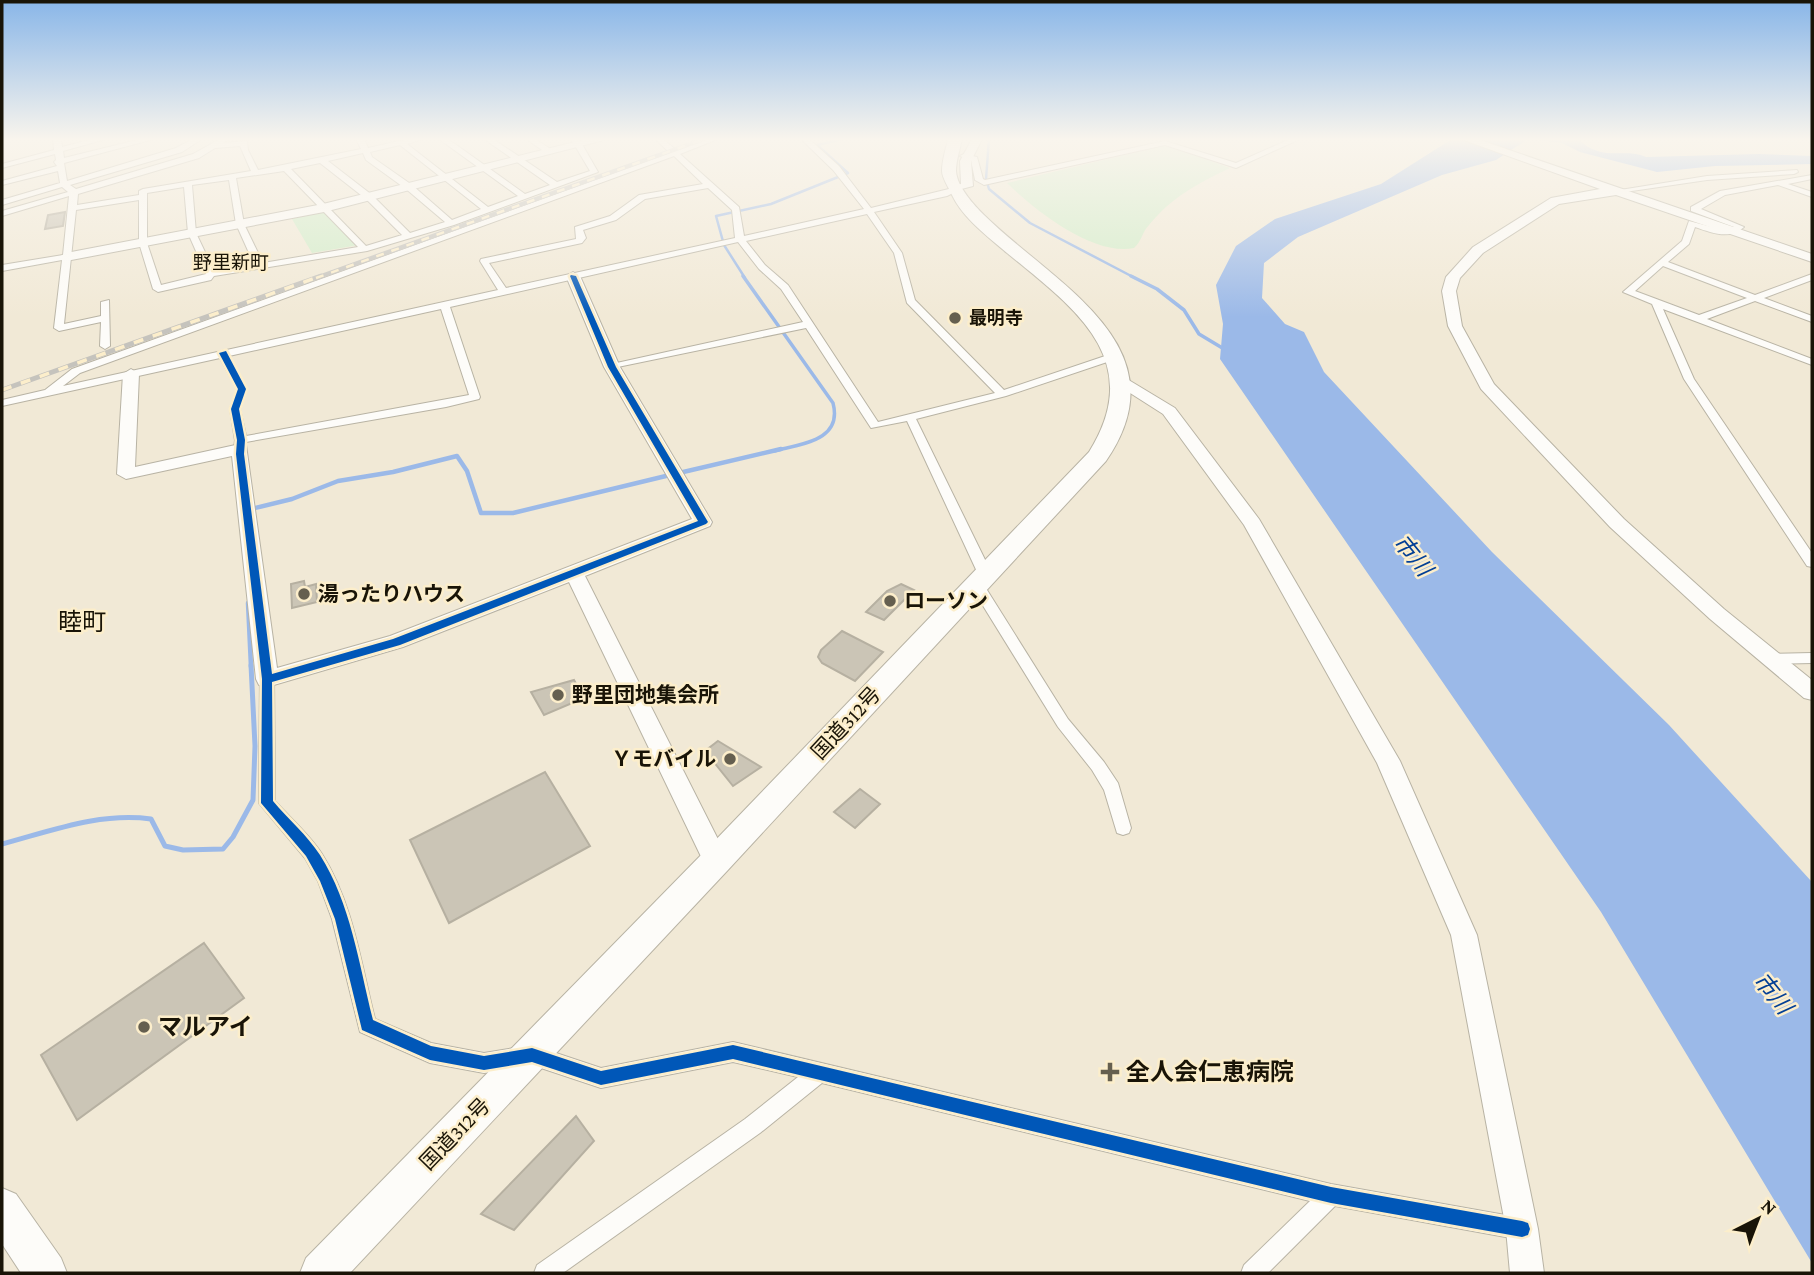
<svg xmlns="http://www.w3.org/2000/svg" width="1814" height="1275" font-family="'Crimson Pro','Noto Sans JP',serif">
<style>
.green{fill:#d2ecc9}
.water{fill:#9bb9e8}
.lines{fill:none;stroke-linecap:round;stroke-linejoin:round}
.stream-far3{stroke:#9bb9e8;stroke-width:2.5}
.stream-far2{stroke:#9bb9e8;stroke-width:3.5}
.stream-far1{stroke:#9bb9e8;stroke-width:4.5}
.stream{stroke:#9bb9e8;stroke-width:5}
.building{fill:#cbc5b6;stroke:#b6b0a1;stroke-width:2}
.street-casing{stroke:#b8b3a4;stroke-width:2}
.secondary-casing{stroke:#b8b3a4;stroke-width:2}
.highway-casing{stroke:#b8b3a4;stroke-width:2}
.street{fill:#fdfcf9;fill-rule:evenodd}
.secondary{fill:#fdfcf9;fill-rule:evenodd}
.highway{fill:#fdfcf9;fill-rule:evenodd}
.rail-far1-casing{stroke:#c5c3bd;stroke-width:4.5}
.rail-casing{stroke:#c5c3bd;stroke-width:5}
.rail-far1{stroke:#fceecb;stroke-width:2.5;stroke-dasharray:8;stroke-linecap:butt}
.rail{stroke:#fceecb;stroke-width:3.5;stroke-dasharray:10;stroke-linecap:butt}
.cycleway-casing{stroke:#fceecb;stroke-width:5}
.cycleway{fill:#0057b8;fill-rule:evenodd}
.poi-dot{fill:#655f4f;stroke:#fceecb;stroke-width:2.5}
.labels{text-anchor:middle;stroke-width:5;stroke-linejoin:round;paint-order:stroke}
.far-poi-label{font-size:18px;font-weight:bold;fill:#191407;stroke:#fceecb;text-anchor:start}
.far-neighbourhood-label{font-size:19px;fill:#191407;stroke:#fceecb}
.poi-label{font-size:21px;font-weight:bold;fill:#191407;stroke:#fceecb;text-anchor:start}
.street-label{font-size:21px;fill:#191407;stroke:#fceecb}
.water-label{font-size:23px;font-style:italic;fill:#033f95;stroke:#fceecb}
.quarter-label{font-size:24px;fill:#191407;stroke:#fceecb}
.near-poi-label{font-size:24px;font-weight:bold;fill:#191407;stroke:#fceecb;text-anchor:start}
</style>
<rect width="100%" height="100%" fill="#f1e9d6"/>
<path class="green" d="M1167,145L1230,168C1197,184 1173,196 1149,225C1142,232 1142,241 1134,248C1093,256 1036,211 1007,183Z
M320,212L325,213L359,245L312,253L292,219Z"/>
<path class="water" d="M1452,139H1578C1602,163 1625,147 1646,157L1759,154L1812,156V164L1715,166L1657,172L1580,152L1562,143L1528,139L1496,160L1442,175L1298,237L1264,263L1262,298L1285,324L1304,332L1324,372L1492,552L1669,725L1812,882V1263L1601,912L1220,359L1223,324L1216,285L1236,246L1275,219L1381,184Z"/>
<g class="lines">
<path class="stream-far3" d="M989,139L986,179L989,189L1030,223L1135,278
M745,278L724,245L716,216L771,204L848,173L817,145L843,139"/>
<path class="stream-far2" d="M743,276L833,403C843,441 801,444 774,451
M1131,276L1157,289L1184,310L1199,334L1224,349"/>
<path class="stream-far1" d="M679,473L781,449
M251,509L292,499L338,481L393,472L457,456L467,471L481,513H513L670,475
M248,603L251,667"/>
<path class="stream" d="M2,844C51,831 100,812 151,819L165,846L183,850L223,849L233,837L253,800L255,746L251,665"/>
</g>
<path class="building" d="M65,212L63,226L45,229L48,215Z
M304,581L305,587L316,584L317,602L292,608L291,584Z
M901,584L914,590L884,620L866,612L887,591Z
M842,631L883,652L855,681L822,663L818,657L821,650Z
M574,680L584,698L544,715L531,692Z
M718,741L761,767L733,786L705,751Z
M545,772L590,846L449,923L410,840Z
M860,789L880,804L855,828L834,812Z
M204,943L244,998L77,1120L41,1055Z
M576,1116L594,1141L514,1230L481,1214Z"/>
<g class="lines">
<defs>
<path id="street" d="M53,139H61L62,147L93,139H106L63,151L64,158L141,139H154L64,163L67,181L176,148L193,139H202L182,152L70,185L76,189L193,154L220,139H229L223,143L247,141L248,150L258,170L361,149L356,139H364L368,148L408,139H422L407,144L488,207L518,196L439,139H448L525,194L550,185L484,139H493L557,182L590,171L571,139H579L598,172L454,225L367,251L214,276L211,280L158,292L153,289L139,243V200L76,210L64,324L101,316V302L109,300L110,346L105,349L100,346L101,322L59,331L54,328L62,260L2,271V265L63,255L69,196L2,216V211L68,192L62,187L2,205V200L60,183L58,171L2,185V181L57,166L54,162L56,160L55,154L2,168V164L54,150ZM400,145L481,209L452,220L412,185L372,157L370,152ZM240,146L251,171L143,189L139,191V195L77,205L78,194L199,158L215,148ZM363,153L366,160L406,189L445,222L410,233L372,195L328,161ZM320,163L366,199L402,235L366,246L291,169ZM284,171L358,247L263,263L244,224L236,178ZM229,180L236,224L254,264L214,271L196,233L192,185ZM184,187L188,233L206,274L161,285L147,243V193Z
M526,139H535L552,150L545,152Z
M655,139H663L676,150L707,139H718L680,154L739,207L744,236L864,209L833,170L801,139H809L839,166L871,208L957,187V191L947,196L874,212L902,253L915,300L1004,390L1111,354H1119V358L1006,396L916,419L993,576L991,579L986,580L979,576L907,421L871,428L806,328L608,369L607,367L612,364L803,322L781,289L759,269L738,242L450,307L480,397L479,399L446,407L246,442V449L240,452L234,449L235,440L230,409L237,389L220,358L2,406V400L45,390L72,369L670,153ZM674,156L703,184L639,195L610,216L575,227L576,239L481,259L480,261L498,290L63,386L80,373ZM708,188L732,210L735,238L506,288L489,263L582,243L586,238L583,230L616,220L645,199ZM867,214L894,253L907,303L995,393L878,422L788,285L765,265L746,241ZM441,309L469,395L246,436L240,409L247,389L229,356Z
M1290,139H1300L1236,168L1165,145L984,185L975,180L971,160L960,156L964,154L977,157L983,179L985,180L1165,141L1236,163Z
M1797,170L1798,172L1794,174L1707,180L1618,193L1614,191L1707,176Z
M1812,175V179L1788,184L1812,192V197L1778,185L1725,195L1701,209L1744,227C1730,240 1712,233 1695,227L1689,244L1668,262L1755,295L1812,274V280L1764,298L1812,316V322L1755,301L1707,319L1812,359V365L1663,309L1694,379L1812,553V567L1807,566L1684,379L1652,304L1623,292L1682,241L1689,221L1723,230L1734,227L1691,211V207L1720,191ZM1663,266L1747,298L1699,315L1635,291Z
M977,580L982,582L1068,719L1104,762L1118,783L1131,828L1129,833L1123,835L1117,833L1104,790L1092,770L1058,727L972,588L970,585L972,582Z
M1812,653V663L1771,664L1766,663L1764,659L1766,655L1771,654Z
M267,674L272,675L274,679L275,801C290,818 309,834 322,854C353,903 361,964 375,1019L431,1043L484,1053L532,1045L601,1068L733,1042L1331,1184L1522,1218L1530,1221L1533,1229L1530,1237L1522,1240L1335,1206L1268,1273H1241L1244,1265L1310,1201L822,1083L760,1133L563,1273H534L537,1265L745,1119L798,1077L733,1062L601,1088L532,1065L484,1073L430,1063L360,1032L332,919L318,881L305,858L259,803L260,679L262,675Z"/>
<path id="secondary" d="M587,139H608L324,212L66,261L59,257L66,253L323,204Z
M972,139H982L971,161L973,186L950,192V186L961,184L960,161Z
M1461,139H1477L1812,254V262L1616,195L1559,204L1483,253L1460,278L1456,291L1462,326L1494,384L1624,519L1724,609L1812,680V700L1804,698L1710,619L1610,527L1481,389L1448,326L1442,291L1446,277L1473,247L1551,198L1600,189Z
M573,272L580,276L620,367L712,522L710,526L585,576L729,861L725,869L716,872L707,869L569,582L403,647L267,687L259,685L256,679L232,456L126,479L117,474L123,374L131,369L139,374L135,467L240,444L246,445L277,668L390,636L692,519L604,367L566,276Z
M1122,376L1175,408L1259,519L1400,761L1477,935L1538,1229L1544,1273H1510L1506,1229L1451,935L1377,763L1244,525L1163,414L1116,384L1114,381L1116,378Z"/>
<path id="highway" d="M948,139H962C960,149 956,161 956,171C957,187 974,205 984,215C1054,284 1185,346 1106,461L727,871L350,1273H300L306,1258L705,851L1089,452C1147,359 1074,308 1007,253C987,236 963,218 952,195C949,188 942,178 942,171C942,160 946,149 948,139Z
M2,1188L16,1194L61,1258L67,1273H21L2,1244Z"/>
</defs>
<use href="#street" class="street-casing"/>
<use href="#secondary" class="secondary-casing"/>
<use href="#highway" class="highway-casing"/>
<use href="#street" class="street"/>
<use href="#secondary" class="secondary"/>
<use href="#highway" class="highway"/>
<defs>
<path id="rail-far1" d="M316,278L704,139"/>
<path id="rail" d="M2,390L321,276"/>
</defs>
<use href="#rail-far1" class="rail-far1-casing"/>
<use href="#rail" class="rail-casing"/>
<use href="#rail-far1" class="rail-far1"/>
<use href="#rail" class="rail"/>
<defs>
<path id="cycleway" d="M571,275L576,276L616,367L708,522L706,524L400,645L272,682L273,801C288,819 307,835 320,855C351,904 359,965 373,1020L431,1046L484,1056L532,1048L601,1071L733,1045L1331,1187L1522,1221L1528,1223L1530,1229L1528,1235L1522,1237L1331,1203L733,1059L601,1085L532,1062L484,1070L430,1060L362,1030L335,919L320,881L306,856L261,803L262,679L236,454L237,440L231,409L238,389L219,353L226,351L246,389L239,409L245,440L244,454L272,674L393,639L698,521L608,367L570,276Z"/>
</defs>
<use href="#cycleway" class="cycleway-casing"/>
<use href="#cycleway" class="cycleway"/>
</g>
<linearGradient id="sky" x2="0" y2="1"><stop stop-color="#89b6e8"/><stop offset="0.44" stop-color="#f9f5ed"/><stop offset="1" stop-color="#f9f5ed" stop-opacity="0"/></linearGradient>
<rect width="1814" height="317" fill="url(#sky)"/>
<g class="poi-dot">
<circle cx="955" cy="318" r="7"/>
<circle cx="304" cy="594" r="7"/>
<circle cx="890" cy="601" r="7"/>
<circle cx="558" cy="695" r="7"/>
<circle cx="730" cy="759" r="7"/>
<circle cx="144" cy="1027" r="7"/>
<path d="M1106.5 1061.5h7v7h7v7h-7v7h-7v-7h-7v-7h7z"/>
</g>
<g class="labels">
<g class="far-poi-label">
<text x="969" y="324">最明寺</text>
</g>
<g class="far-neighbourhood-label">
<text x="231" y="269">野里新町</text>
</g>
<g class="poi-label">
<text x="318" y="601">湯ったりハウス</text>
<text x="904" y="608">ローソン</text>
<text x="572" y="702">野里団地集会所</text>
<text x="716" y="766" text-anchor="end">Ｙモバイル</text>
</g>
<g class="street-label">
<text transform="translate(846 723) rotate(-47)" y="7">国道312号</text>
<text transform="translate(455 1134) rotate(-46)" y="7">国道312号</text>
</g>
<g class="water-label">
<text transform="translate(1413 555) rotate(51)" y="8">市川</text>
<text transform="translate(1773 993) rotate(51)" y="8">市川</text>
</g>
<g class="quarter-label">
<text x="82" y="630">睦町</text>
</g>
<g class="near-poi-label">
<text x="158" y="1035">マルアイ</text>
<text x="1126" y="1080">全人会仁恵病院</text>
</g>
</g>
<rect width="1814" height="1275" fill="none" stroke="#191407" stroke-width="7"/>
<g transform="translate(1758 1219) rotate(42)" stroke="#fceecb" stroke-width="5" paint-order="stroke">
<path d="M0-5L12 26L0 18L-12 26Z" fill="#191407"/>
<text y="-10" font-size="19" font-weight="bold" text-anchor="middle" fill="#191407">N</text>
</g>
</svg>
